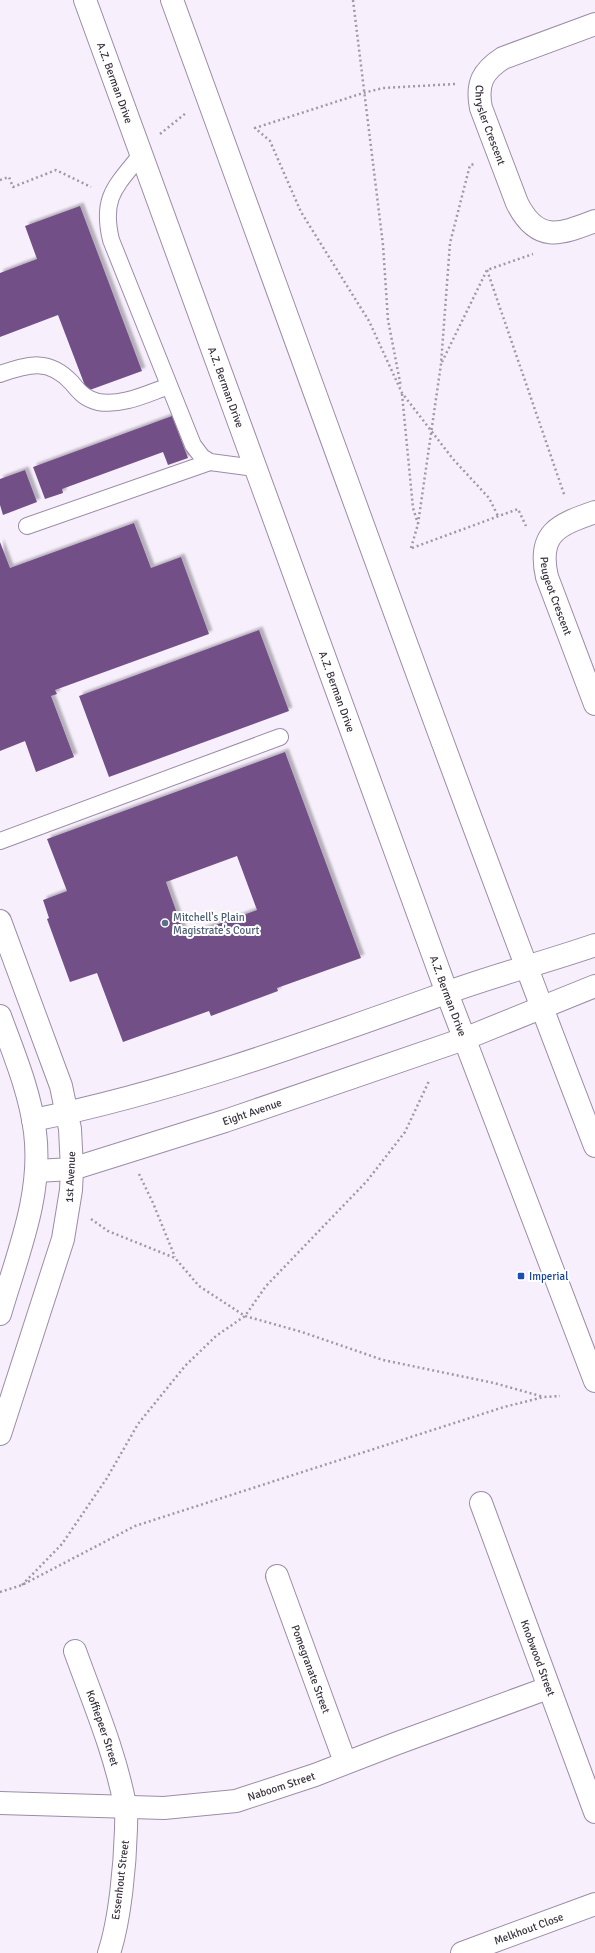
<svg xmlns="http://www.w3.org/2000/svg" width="595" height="1953" font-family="Signika,sans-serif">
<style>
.building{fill:#735088;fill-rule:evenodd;filter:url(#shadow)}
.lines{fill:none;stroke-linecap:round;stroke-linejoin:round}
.service-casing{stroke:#9c8ca7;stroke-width:18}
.minor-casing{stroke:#9c8ca7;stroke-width:24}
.tertiary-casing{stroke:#9c8ca7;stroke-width:24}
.secondary-casing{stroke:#9c8ca7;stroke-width:24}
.path{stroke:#a099a5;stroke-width:2.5;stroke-dasharray:2 3;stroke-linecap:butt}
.service{stroke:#fff;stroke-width:16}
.minor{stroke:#fff;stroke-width:22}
.tertiary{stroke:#fff;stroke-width:22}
.secondary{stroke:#fff;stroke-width:22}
.service-dot{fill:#5c6f8a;stroke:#fff;stroke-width:1.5}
.transit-dot{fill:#1a4fb4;stroke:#fff;stroke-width:1.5}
.labels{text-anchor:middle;stroke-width:4;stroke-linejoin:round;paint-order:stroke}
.street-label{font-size:11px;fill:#39323e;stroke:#fff}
.service-label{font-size:11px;fill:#4e5e75;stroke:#fff;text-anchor:start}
.transit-label{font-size:11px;fill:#164399;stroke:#fff;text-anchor:start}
</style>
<defs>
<filter id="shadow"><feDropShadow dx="3.5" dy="-3.5" stdDeviation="1" flood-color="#0004"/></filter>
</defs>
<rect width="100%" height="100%" fill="#f7f0fc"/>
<path class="building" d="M80,206L142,371L87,391L58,315L0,337V273L37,259L25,226Z
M172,416L188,458L168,465L163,452L62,489L63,493L45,499L33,467Z
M25,470L37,502L3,515L0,505V479Z
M134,523L151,568L181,557L209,634L55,690L57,694L51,696L74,757L36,772L25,741L0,751V542L10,568Z
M259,630L289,711L109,777L79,696Z
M285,752L361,958L277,988L278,991L211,1016L209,1011L123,1042L97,973L70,982L47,919L49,918L43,900L67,891L47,839ZM237,856L257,910L185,936L166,882Z"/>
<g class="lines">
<defs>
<path id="service" d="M140,156C115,187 101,198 111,240L193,445L202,457L210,462L255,468
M0,374C29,364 49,358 72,383C80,393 86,399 98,402C123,406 146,394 169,386
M27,526L210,462
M0,841L280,737"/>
<g id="minor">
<path id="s1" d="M595,24L503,58C483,71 476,83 481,108L517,203C537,243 559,235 595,221"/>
<path id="s2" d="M595,512C558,525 537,533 547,577L595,704"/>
<path id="s3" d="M481,1503L595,1812"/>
<path id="s4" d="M277,1576L345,1762"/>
<path id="s5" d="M75,1651C93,1701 115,1752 125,1805C127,1812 126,1821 126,1829C125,1865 120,1920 109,1953"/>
<path id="s6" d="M0,1803L164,1808L236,1801L315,1775L395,1744L548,1688"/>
<path id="s7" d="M462,1953L595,1904"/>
</g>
<g id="tertiary">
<path d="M0,921L61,1086L70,1129L72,1169L71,1190L63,1239L0,1434"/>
<path d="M0,1016C14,1054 30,1092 35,1132C43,1195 17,1255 0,1314"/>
<path d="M33,1120C172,1092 312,1041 446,993C495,975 546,962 595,945"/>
<path id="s8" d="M36,1171L72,1169L225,1121L464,1039L595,986"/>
</g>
<g id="secondary">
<path id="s9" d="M85,0L447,993L595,1381"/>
<path d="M172,0C312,383 448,766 595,1146"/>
</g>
</defs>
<use href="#service" class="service-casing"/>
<use href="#minor" class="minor-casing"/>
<use href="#tertiary" class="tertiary-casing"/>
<use href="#secondary" class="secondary-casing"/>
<path class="path" d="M353,0L383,245L388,320L401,387
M455,84L383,88L363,93L255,128L270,141L301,212L369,321L402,393L453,459L489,498L498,516
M160,134L186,113
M0,180L9,177L13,187L56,170L91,187
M487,270L565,497
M442,362L487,270L533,254
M402,394L413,508L418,524
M411,548L418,524L441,364L450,243L470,165L475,164
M412,548L518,509L526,526
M139,1174L153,1203L175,1257
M91,1219L108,1231L175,1258L199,1286L245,1316L302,1332L383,1360L494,1383L544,1397
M22,1585L62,1544L107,1478L138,1424L185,1366L216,1336L245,1316L266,1286L367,1181L405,1132L429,1081
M0,1592L22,1585L135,1526L504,1407L544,1397L560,1396"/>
<use href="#service" class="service"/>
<use href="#minor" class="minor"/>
<use href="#tertiary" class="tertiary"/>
<use href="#secondary" class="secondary"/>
</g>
<circle class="service-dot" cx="165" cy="923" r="4"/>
<rect class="transit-dot" x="517" y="1272" width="8" height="8" rx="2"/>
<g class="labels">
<g class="street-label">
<text dy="4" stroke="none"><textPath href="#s9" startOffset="88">A.Z. Berman Drive</textPath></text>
<text dy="4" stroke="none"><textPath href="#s1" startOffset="176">Chrysler Crescent</textPath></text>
<text dy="4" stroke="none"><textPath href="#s9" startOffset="412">A.Z. Berman Drive</textPath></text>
<text dy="4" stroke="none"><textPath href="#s2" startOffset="114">Peugeot Crescent</textPath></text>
<text dy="4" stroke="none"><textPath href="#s9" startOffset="736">A.Z. Berman Drive</textPath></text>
<text dy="4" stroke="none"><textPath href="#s9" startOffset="1060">A.Z. Berman Drive</textPath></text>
<text dy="4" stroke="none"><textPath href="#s8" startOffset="225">Eight Avenue</textPath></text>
<text transform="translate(70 1177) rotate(-87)" y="4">1st Avenue</text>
<text dy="4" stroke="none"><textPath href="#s3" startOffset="165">Knobwood Street</textPath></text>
<text dy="4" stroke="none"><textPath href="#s4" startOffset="99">Pomegranate Street</textPath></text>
<text dy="4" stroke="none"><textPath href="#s5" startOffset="82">Koffiepeer Street</textPath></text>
<text dy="4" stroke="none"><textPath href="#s6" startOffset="284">Naboom Street</textPath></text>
<text transform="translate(120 1880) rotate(-83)" y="4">Essenhout Street</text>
<text dy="4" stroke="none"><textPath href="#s7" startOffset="71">Melkhout Close</textPath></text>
</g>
<g class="service-label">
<text x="173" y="921">Mitchell's Plain<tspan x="173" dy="13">Magistrate's Court</tspan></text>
</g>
<g class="transit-label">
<text x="529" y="1280">Imperial</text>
</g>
</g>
</svg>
